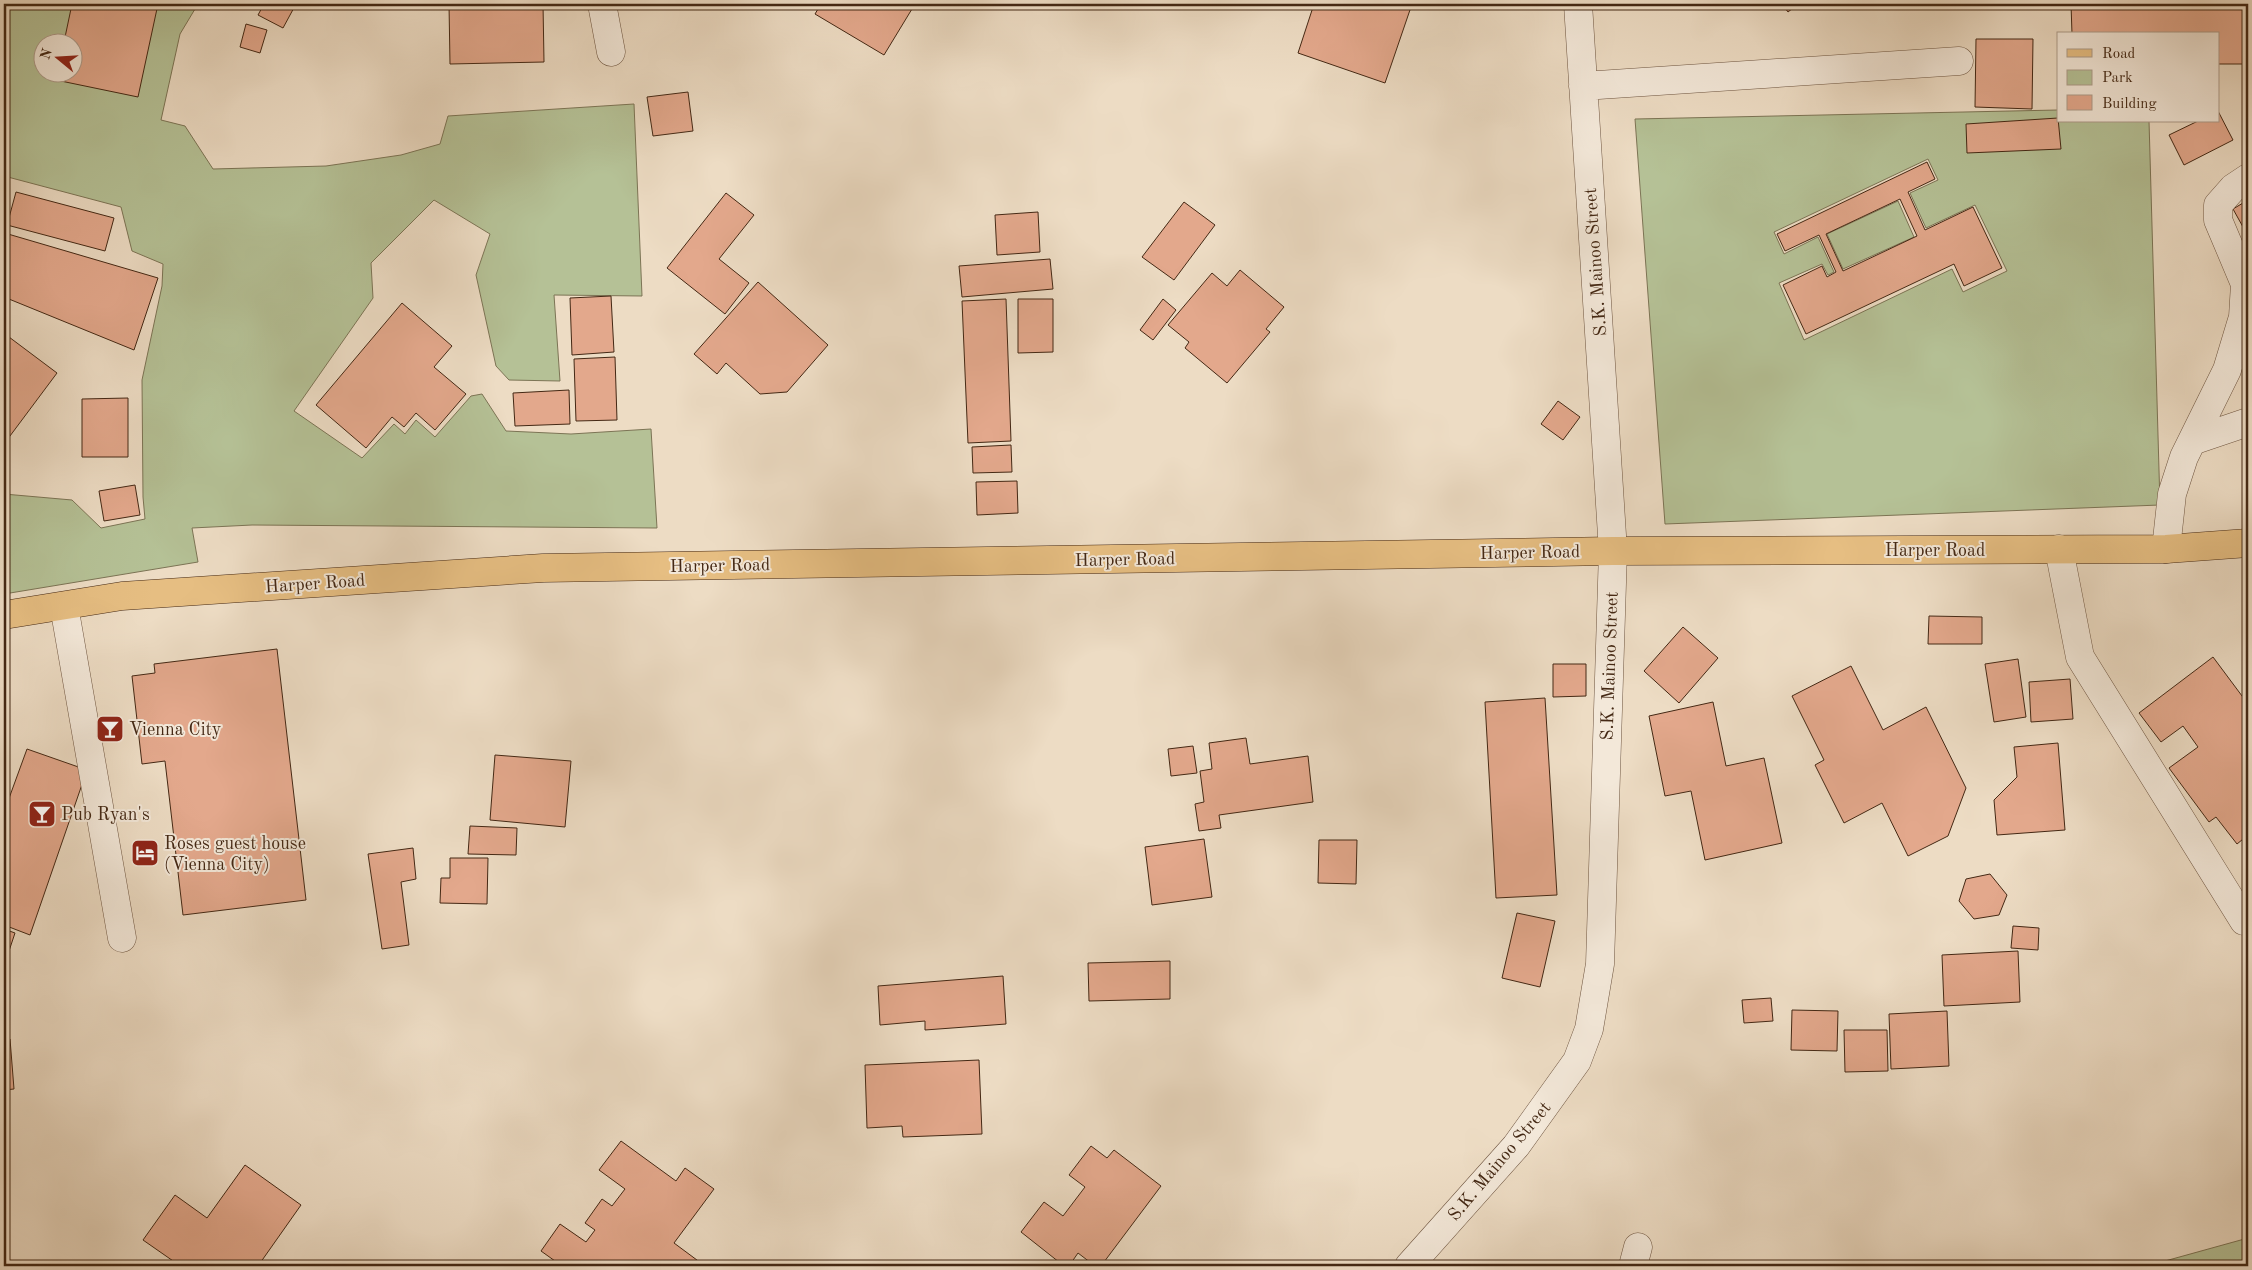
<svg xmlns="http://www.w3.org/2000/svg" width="2252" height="1270" font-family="'Old Standard TT',serif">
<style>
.green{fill:#b5c196;stroke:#7c7455;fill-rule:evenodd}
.building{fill:#e3a88c;stroke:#442814;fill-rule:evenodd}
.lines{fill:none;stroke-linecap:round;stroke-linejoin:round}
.minor-casing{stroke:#6e5540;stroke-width:29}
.major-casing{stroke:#442814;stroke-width:29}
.minor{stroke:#f3e8d9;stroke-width:28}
.major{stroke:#e6be82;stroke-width:28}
.labels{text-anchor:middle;stroke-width:4;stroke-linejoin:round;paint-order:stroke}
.street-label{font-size:18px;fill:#442814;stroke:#f3e8d9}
.poi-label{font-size:18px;fill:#442814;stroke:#f3e8d9;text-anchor:start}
</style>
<rect width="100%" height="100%" fill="#eddcc4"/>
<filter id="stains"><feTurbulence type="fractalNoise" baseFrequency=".004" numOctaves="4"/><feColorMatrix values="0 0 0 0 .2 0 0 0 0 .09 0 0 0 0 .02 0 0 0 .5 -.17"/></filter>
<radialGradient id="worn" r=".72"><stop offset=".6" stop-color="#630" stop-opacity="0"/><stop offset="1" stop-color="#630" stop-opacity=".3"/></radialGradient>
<path class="green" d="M4,4H198L180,34L161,120L185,126L213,169L326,166L401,155L440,144L448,116L634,104L642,296L554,295L560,381L509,380L496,366L476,275L490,234L434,200L371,263L373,298L294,411L362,458L394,424L405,434L416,420L435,437L471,396L482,394L506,431L571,434L651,429L657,528L252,525L192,528L198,562L4,594V494L72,500L101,528L145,519L143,497L142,380L162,286L163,264L132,251L121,207L4,176ZM42,42H72V72H42Z
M2058,110V121H2149L2160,505L1665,524L1635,119ZM1928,159L1938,180L1910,193L1926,228L1975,205L2007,271L1963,292L1952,269L1804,340L1779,283L1822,264L1828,275L1834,272L1818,237L1784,254L1774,232Z
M1898,201L1914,237L1843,269L1827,234Z
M2248,1238V1266H2147Z"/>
<path class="building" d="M72,4H158L138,97L56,80L57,72H72V42H64Z
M264,4H296L283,28L258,15Z
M449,4H543L544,62L450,64Z
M821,4H915L884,55L815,14Z
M1314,4H1412L1385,83L1298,53Z
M1782,4H1798L1788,12Z
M2071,4H2248V64H2218V34H2072Z
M246,24L267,30L260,53L240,47Z
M1976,39H2033L2032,109L1975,107Z
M688,92L693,131L653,136L647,97Z
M2218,111L2233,140L2184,165L2169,135L2198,121H2218Z
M2058,118L2061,149L1967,153L1966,124Z
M1927,162L1935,179L1908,192L1925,230L1973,207L2002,268L1964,286L1954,264L1806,334L1783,285L1822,266L1827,277L1836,272L1819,235L1785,251L1777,234ZM1900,199L1917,236L1843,271L1826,234Z
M16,192L114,218L105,251L7,225Z
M726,193L754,215L719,259L749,283L725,314L667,268Z
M2248,200V236L2233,209Z
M1184,202L1215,225L1174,280L1142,257Z
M1038,212L1040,252L997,255L995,215Z
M8,234L158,278L134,350L4,297V249Z
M1050,259L1053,289L962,297L959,266Z
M1240,270L1284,307L1266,329L1270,332L1227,383L1185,348L1189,342L1168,325L1212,273L1227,286Z
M758,282L828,345L787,392L760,394L726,363L717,374L694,354Z
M611,296L614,352L572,355L570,298Z
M1006,299L1011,441L968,443L962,301Z
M1018,299H1053V352L1018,353Z
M1163,299L1176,310L1153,340L1140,330Z
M402,303L452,346L434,367L466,394L435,430L416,413L404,427L392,417L366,448L316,405Z
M9,337L57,373L4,444V343Z
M615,357L617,420L576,421L574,359Z
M569,390L570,424L515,426L513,393Z
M128,398V457H82V399Z
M1558,401L1580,417L1563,440L1541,424Z
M1011,445L1012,472L973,473L972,447Z
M1017,481L1018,513L977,515L976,482Z
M135,485L140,515L104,521L99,491Z
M1929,616L1982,617V644H1928Z
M1683,627L1718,658L1679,703L1644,671Z
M277,649L306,900L183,915L165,761L142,764L132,676L155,673L154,664Z
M2213,657L2248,704V835L2237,844L2216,817L2209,822L2169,768L2198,747L2183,726L2161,742L2139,713Z
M2018,659L2026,717L1994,722L1985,664Z
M1553,664H1586V696L1553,697Z
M1851,666L1883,730L1926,707L1966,788L1948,836L1908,856L1882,803L1844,823L1815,765L1824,760L1792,696Z
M2070,679L2073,719L2031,722L2029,682Z
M1545,698L1557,895L1496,898L1485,702Z
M1713,702L1726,766L1764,758L1782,843L1705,860L1691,791L1665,796L1649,716Z
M1246,738L1250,764L1308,756L1313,802L1219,815L1221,828L1199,831L1195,804L1204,802L1200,771L1212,769L1209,743Z
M2058,743L2065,830L1997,835L1994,800L2017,777L2014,747Z
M1193,746L1197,773L1171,776L1168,749Z
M27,749L87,770L30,935L4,925V812Z
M495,755L571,761L565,827L490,820Z
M470,826L517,828L516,855L468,854Z
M1204,839L1212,897L1152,905L1145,847Z
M1319,840H1357L1356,884L1318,883Z
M413,848L416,879L401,882L409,945L382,949L368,854Z
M450,858H488L487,904L440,903L441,878H450Z
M1990,874L2007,895L1999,915L1974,919L1959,901L1966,879Z
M1517,913L1555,921L1540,987L1502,978Z
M2013,926L2039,928L2038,950L2011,948Z
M4,929L15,933L4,966Z
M2018,951L2020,1002L1944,1006L1942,955Z
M1170,961V999L1089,1001L1088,963Z
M1003,976L1006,1024L925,1030V1021L880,1025L878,986Z
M1771,998L1773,1021L1744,1023L1742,1000Z
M1792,1010L1838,1011L1837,1051L1791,1050Z
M1947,1011L1949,1066L1891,1069L1889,1014Z
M1844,1030H1887L1888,1071L1845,1072Z
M4,1039H10L14,1089L4,1090Z
M979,1060L982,1134L903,1137L902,1126L867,1128L865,1065Z
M621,1141L676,1181L685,1168L714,1189L674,1243L705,1266H562L541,1251L560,1224L586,1242L595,1230L585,1223L602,1199L612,1206L625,1189L599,1170Z
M1091,1146L1107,1158L1114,1150L1161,1186L1101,1266H1095L1078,1253L1069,1266H1064L1021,1232L1044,1202L1063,1216L1085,1187L1069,1175Z
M245,1165L301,1205L258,1266H173L176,1263L143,1240L175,1195L207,1218Z"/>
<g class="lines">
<defs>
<path id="minor" d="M602,4L611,52
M1583,86L1959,61
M2192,441L2248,422
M2059,549L2080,657L2244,921
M2166,549L2172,494L2184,457L2227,370L2243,317L2245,284L2218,220V205L2233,188L2248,178
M64,606L122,938
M1409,1266L1516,1146L1577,1061L1589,1029L1600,964L1613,551L1578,4
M1633,1266L1638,1247"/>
<path id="major" d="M4,615L122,596L543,568L1613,551L2166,549L2248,543"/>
</defs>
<use href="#minor" class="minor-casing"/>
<use href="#major" class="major-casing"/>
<use href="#minor" class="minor"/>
<use href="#major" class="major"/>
</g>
<defs>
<symbol id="bar-square" viewBox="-11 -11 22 22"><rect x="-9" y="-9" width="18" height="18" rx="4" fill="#8f2418" stroke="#f3e8d9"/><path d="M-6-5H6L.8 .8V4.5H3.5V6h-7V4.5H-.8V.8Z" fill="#fff"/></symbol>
<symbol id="hotel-square" viewBox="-11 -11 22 22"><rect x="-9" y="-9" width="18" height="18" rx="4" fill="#8f2418" stroke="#f3e8d9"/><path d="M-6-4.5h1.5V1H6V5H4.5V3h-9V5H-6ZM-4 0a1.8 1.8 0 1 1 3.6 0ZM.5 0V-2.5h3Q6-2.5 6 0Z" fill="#fff"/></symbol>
</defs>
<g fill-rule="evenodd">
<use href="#bar-square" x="94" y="713" width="32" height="32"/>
<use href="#bar-square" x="26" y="798" width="32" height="32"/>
<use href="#hotel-square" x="129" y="837" width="32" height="32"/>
</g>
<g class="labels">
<g class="street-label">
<text transform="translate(1595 262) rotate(-94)" y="6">S.K. Mainoo Street</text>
<text x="1935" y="556">Harper Road</text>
<text transform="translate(1530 552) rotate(-1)" y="6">Harper Road</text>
<text transform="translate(1125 559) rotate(-1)" y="6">Harper Road</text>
<text transform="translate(720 565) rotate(-1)" y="6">Harper Road</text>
<text transform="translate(315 583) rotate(-4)" y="6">Harper Road</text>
<text transform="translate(1609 666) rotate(-88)" y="6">S.K. Mainoo Street</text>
<text transform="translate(1499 1161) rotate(-50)" y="6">S.K. Mainoo Street</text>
</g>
<g class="poi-label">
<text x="129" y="735">Vienna City</text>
<text x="61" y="820">Pub Ryan's</text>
<text x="164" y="849">Roses guest house<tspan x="164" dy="21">(Vienna City)</tspan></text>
</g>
</g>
<rect width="2252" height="1270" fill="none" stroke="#eddcc4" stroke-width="20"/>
<rect x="5" y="5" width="2242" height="1260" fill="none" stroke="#442814" stroke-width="2.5"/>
<rect x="10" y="10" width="2232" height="1250" fill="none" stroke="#442814"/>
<rect x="2057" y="32" width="162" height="90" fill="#f3e8d9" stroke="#ad9b8a"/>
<rect x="2067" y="49" width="25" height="8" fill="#e6be82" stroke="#ad9b8a"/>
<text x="2102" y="58" font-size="15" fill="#442814">Road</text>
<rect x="2067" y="70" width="25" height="15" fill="#b5c196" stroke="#ad9b8a"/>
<text x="2102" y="82" font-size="15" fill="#442814">Park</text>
<rect x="2067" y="95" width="25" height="15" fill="#e3a88c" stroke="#ad9b8a"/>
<text x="2102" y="108" font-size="15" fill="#442814">Building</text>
<g transform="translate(58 58) rotate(288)"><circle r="24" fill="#f3e8d9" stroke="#ad9b8a"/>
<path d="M0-4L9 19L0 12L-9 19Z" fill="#8f2418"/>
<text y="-8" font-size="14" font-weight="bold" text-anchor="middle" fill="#442814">N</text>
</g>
<rect width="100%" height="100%" filter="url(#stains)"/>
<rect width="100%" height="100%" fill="url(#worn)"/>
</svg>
